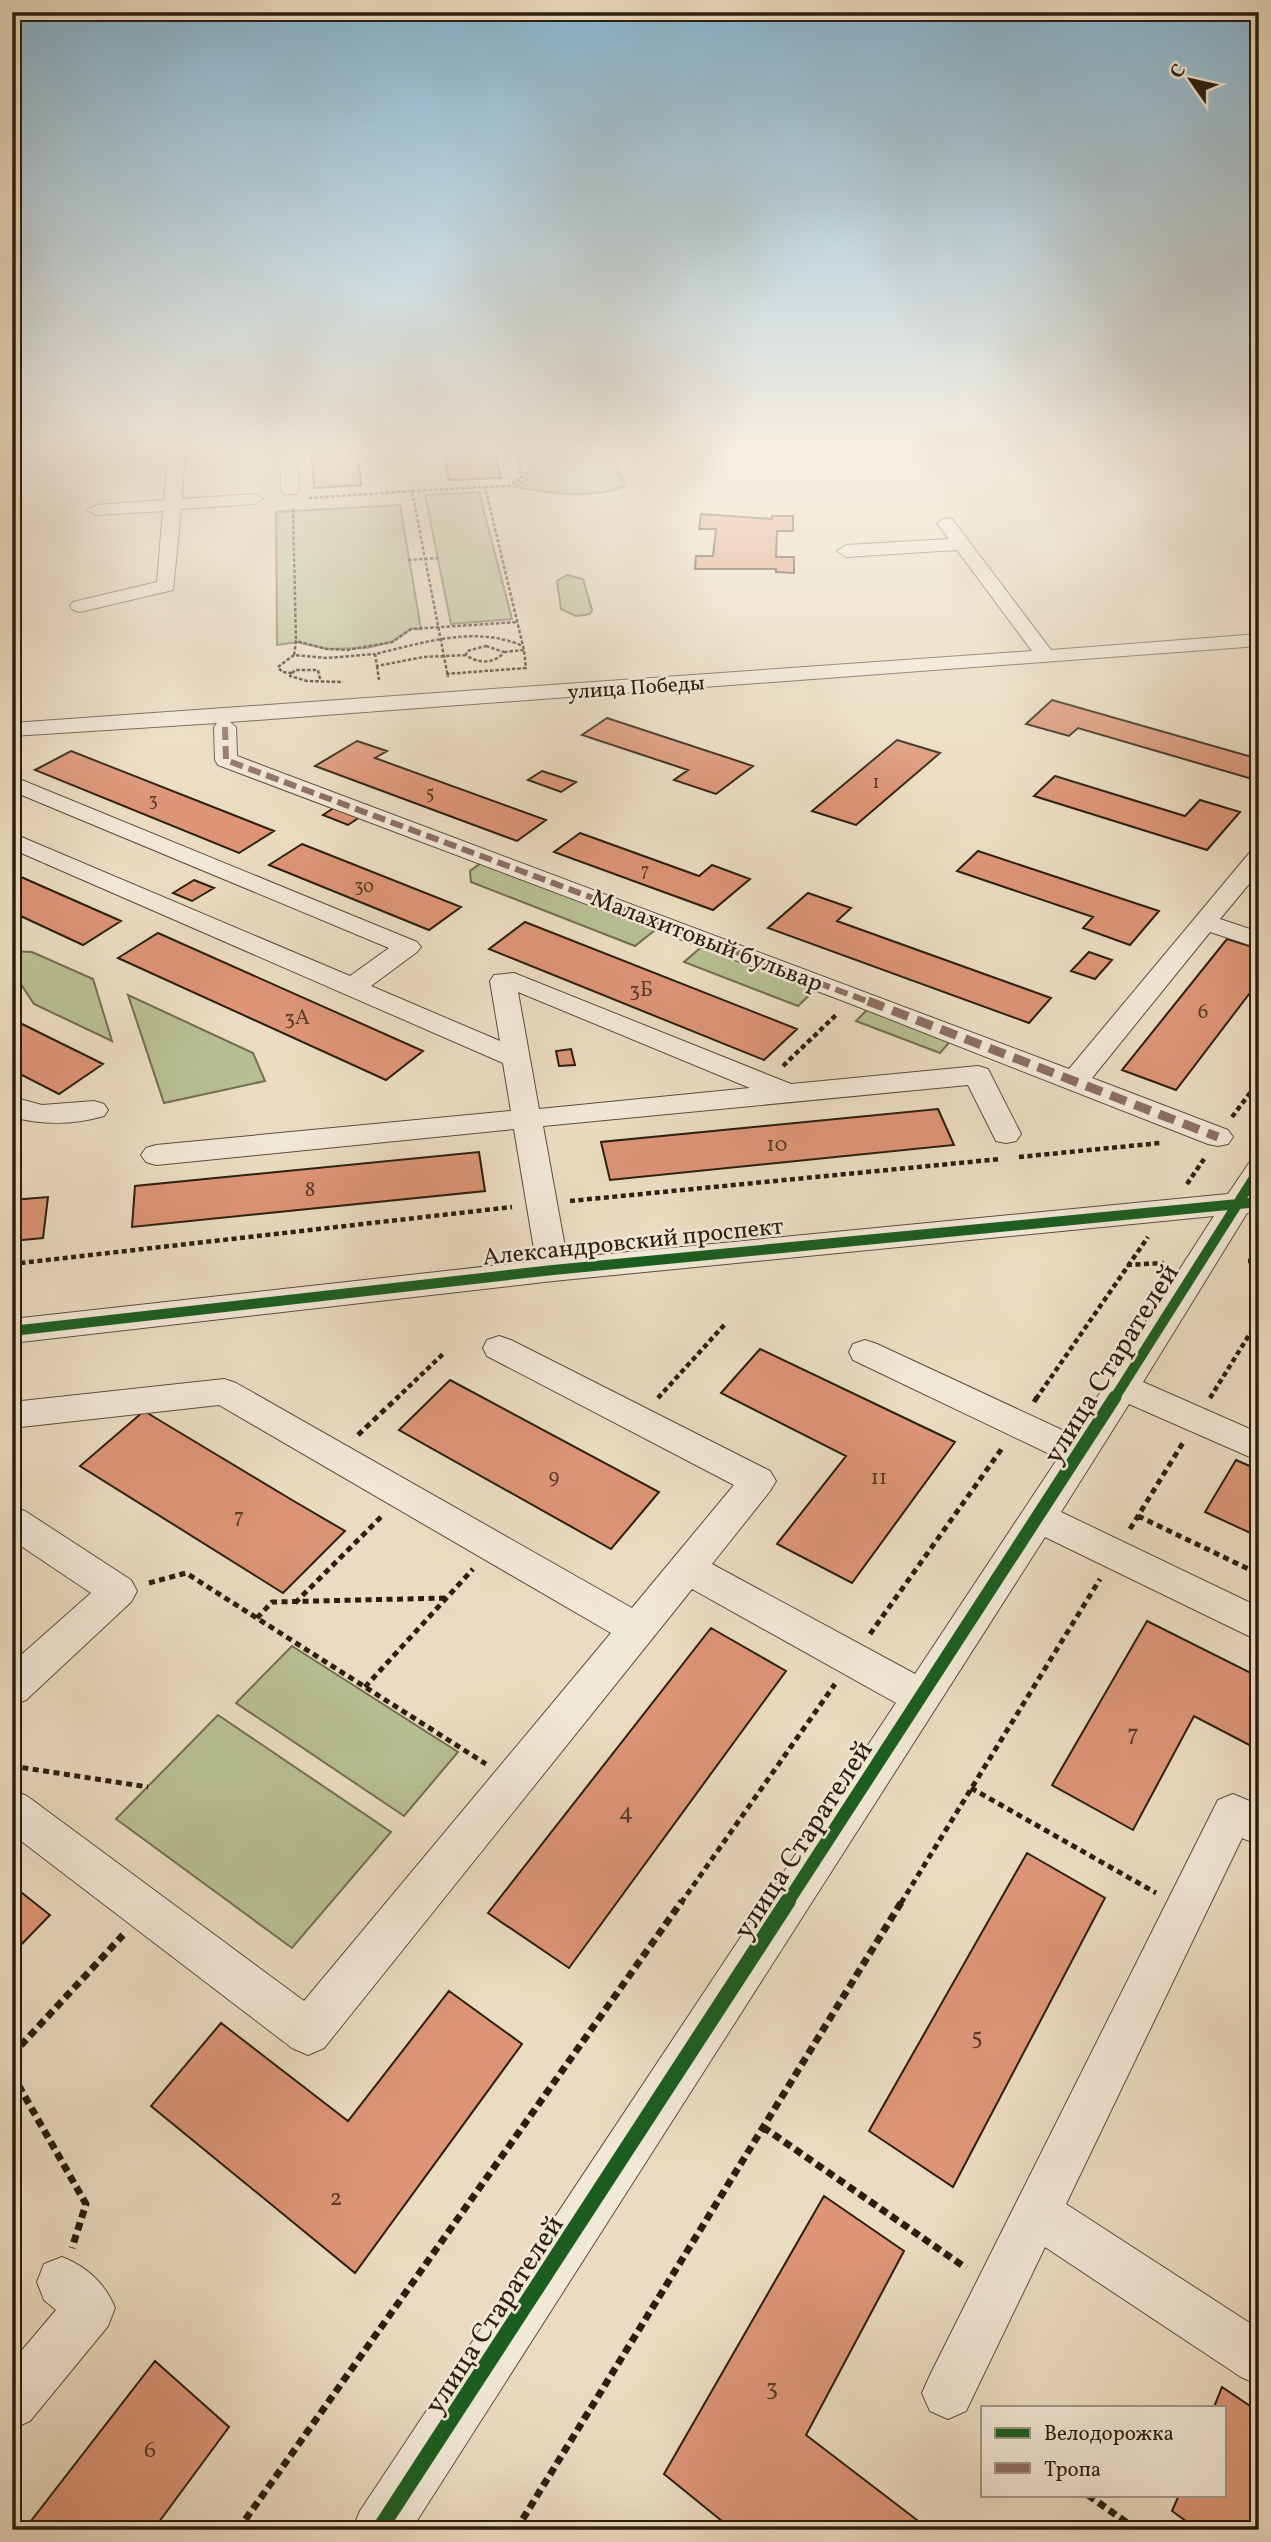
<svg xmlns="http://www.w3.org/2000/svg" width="1271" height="2542" font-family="Vollkorn,serif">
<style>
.green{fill:#b7c093;stroke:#716f51;stroke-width:2}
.building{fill:#dd9576;stroke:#2b1e0f;stroke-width:2}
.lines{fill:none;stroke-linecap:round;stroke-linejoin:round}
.minor-casing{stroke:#5b4e3c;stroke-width:2}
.path-far3{stroke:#2b1e0f;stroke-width:2.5;stroke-dasharray:3.5 2;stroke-linecap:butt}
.path-far2{stroke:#2b1e0f;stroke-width:4.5;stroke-dasharray:5 3.5;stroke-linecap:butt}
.path-far1{stroke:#2b1e0f;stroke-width:5;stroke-dasharray:6 4.5;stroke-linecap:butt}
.path{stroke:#2b1e0f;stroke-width:7;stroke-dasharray:8 5;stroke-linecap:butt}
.minor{fill:#f2e8d7;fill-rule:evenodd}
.quiet-far2{stroke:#8d6e63;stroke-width:5;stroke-dasharray:10 5;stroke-linecap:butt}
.quiet-far1{stroke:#8d6e63;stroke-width:6;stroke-dasharray:13 6;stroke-linecap:butt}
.quiet{stroke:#8d6e63;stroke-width:9;stroke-dasharray:17 9;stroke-linecap:butt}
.cycleway-far2-casing{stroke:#f2e8d7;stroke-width:14}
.cycleway-far1-casing{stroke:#f2e8d7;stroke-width:18}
.cycleway-casing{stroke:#f2e8d7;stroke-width:20}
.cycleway-far2{stroke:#1b5e20;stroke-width:10}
.cycleway-far1{stroke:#1b5e20;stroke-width:13}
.cycleway{stroke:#1b5e20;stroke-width:16}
.labels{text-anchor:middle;stroke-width:5;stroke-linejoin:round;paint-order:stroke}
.far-number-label{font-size:18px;fill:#583c29}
.far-street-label{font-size:21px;fill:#2b1e0f;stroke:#f2e8d7}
.number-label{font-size:21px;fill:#583c29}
.street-label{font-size:24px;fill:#2b1e0f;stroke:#f2e8d7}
.near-number-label{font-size:24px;fill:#583c29}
.near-street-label{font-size:28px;fill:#2b1e0f;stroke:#f2e8d7}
</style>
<rect width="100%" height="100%" fill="#ebdcc1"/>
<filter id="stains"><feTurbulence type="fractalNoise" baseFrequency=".00286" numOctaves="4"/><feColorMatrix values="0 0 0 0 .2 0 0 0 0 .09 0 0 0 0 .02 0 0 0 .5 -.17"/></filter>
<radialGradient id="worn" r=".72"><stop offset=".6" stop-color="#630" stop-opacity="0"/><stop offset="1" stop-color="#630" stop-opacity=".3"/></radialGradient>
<path class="green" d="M523,445H602L604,455L614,460L625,486C588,500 552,493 514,487L527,479L526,473H532Z
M479,492L512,619L451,624L425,495Z
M400,505L421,629H411L392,642L366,648L327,649L297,642L277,645L276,512Z
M567,575L583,579L592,610L590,614L576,616L561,609L557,581Z
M485,860L660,926L635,946L471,882L470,871Z
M705,944L818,987L798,1006L684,962Z
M12,951L32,952L93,979L112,1041L34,1004L20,983L12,981Z
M128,995L253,1053L265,1081L164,1103Z
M871,1006L954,1037L940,1053L856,1021Z
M292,1646L458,1752L404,1816L236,1703Z
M218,1715L391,1832L292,1948L116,1819Z"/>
<path class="building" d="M311,445H350L351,453H358L361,485L314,488Z
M442,445H493L501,478L449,480Z
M701,514L772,519V516H793V531H777L776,557H794V573L776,572V569H695L696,556H713L716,529H699Z
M1052,700L1259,759V781L1078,728L1069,736L1026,724Z
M607,718L753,766L716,794L674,780L688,770L582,735Z
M897,740L940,753L856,825L812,811Z
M357,741L387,751L375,758L546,820L517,841L315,766Z
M71,751L274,831L239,853L35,770Z
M542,771L576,782L561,792L528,780Z
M1055,776L1185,816L1200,800L1240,812L1207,850L1034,796Z
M335,807L360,817L348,825L323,815Z
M580,833L699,876L712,865L750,879L713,910L554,852Z
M302,844L461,907L429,930L269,865Z
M978,851L1159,911L1130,945L1083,928L1093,917L957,871Z
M12,873L121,921L83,945L12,912Z
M194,880L214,888L192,901L173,893Z
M808,893L851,908L837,921L1051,998L1029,1023L768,928Z
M525,922L797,1029L764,1060L489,949Z
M158,933L423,1051L386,1080L118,958Z
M1227,939L1259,949V981L1176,1090L1122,1070Z
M1089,952L1112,960L1095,979L1071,971Z
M12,1019L103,1064L59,1094L12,1070Z
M571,1049L575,1065L559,1066L556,1051Z
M938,1109L954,1145L610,1180L601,1142Z
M479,1152L485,1191L132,1227L135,1186Z
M48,1197L43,1238L12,1241V1200Z
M760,1349L955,1442L852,1583L777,1544L846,1456L721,1393Z
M450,1380L659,1492L611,1549L399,1430Z
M144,1411L292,1500L345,1531L283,1593L80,1466Z
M1236,1460L1259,1470V1537L1205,1512Z
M1147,1621L1259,1677V1750L1194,1716L1133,1830L1052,1785Z
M711,1628L786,1671L569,1968L488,1913Z
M1027,1853L1105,1898L953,2187L869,2131Z
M12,1885L50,1915L12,1954Z
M449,1991L522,2044L355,2273L151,2106L221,2023L348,2121Z
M824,2196L904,2251L806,2435L930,2530H733L664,2474Z
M155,2361L229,2427L153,2530H24Z
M1222,2387L1259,2412V2530H1198L1172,2511L1179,2495H1224V2407H1214Z"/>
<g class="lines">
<defs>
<path id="minor" d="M169,445H185L182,499L254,494L263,499L254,504L181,509L173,590L80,612L73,610L70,606L73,602L157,582L163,511L96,515L87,510L96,505L164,500Z
M280,445H296L299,490L296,494H284L281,490Z
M946,518L952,519L1051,650L1259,634V646L230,722L236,727L237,756L1069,1069L1251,851L1259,849V872L1220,919L1259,932V948L1210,932L1092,1078L1228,1130L1233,1137L1228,1144L1218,1146L1208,1144L846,1002L218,765L215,760L214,727L217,723L12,736V723L1032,651L957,550L846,557L837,551L846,545L949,539L937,523Z
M12,776L417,942L421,947L417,952L371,986L500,1041L490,981L494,975L514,973L791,1084L978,1066L988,1069L1021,1134L1016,1141L1006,1143L996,1141L968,1085L543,1126L567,1258L1228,1194L1249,1163L1259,1160V1211L1247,1213L1143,1382L1259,1433V1461L1129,1404L1061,1512L1259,1607V1641L1045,1537L411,2530H352L360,2511L896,1703L692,1589L324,2048L308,2055L292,2048L12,1834V1790L27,1796L304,2001L611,1633L219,1405L12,1428V1402L224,1379L236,1383L632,1608L734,1485L487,1356L483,1348L487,1340L499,1336L511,1340L770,1471L776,1481L770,1491L712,1564L915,1674L1058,1458L853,1360L849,1352L853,1344L865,1340L877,1344L1073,1435L1214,1216L553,1281L12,1343V1319L536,1261L514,1129L156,1165L146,1162L141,1155L146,1148L156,1145L511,1111L503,1063L12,849V833L350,976L389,948L12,791ZM518,992L750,1088L539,1109Z
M12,1097L42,1105L94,1101L104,1104L108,1110L104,1116C73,1125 43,1125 12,1117Z
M12,1507L25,1511L131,1580L137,1591L131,1602L26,1700L12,1705V1663L91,1593L12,1540Z
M1233,1794L1259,1805V1845L1242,1838L1066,2204L1259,2329V2385L1241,2377L1045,2247L966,2411L948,2419L930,2411L922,2393L930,2375L1218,1800Z
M62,2257C87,2267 105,2283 115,2308L108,2326L30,2421L12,2429V2362L56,2310L44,2300L37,2282L44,2264Z"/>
</defs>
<use href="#minor" class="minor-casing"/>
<path class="path-far3" d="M485,487L508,486L522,478L514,445
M412,491L485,487L524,650L526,668L446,674
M309,498L412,491L448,677
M293,509L296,641
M408,560L438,558
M486,646L504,652C495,664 478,664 466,655L467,651Z
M504,652L524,650
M294,655L296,641L327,649L347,650L392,642L411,629L518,622
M466,655L423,657L377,666L375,654C423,643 475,625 523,646
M377,666L379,680
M292,673L282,672L278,667L294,655L327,658L375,654
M320,679L318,670H295L290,676L307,681L343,682"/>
<path class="path-far2" d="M783,1066L837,1014
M1232,1117L1259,1081
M1019,1157L1160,1143
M1187,1184L1204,1159
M570,1201L1000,1159
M1248,1261H1259
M12,1264L512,1207
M1127,1265L1164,1263
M658,1398L726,1323
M1210,1398L1259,1319
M396,1399L444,1353
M1036,1399L1148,1237"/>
<path class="path-far1" d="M1034,1402L1037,1397
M358,1435L398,1397
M1138,1516L1259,1574
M1130,1529L1184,1441
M149,1583L186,1573L486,1764
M295,1603L383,1515
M257,1618L272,1602L446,1598
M870,1634L1003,1447
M365,1687L473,1569
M12,1766L148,1787
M971,1788L1156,1893
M681,1903L835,1684
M901,1903L1100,1579"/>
<path class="path" d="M12,2055L123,1935
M12,2074L86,2204L72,2248
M763,2127L966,2268
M1088,2495L1137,2530
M238,2530L682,1901
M516,2530L902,1901"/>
<use href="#minor" class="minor"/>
<path class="quiet-far2" d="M1232,445L1259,455"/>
<path class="quiet-far1" d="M225,727L226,760L872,1003"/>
<path class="quiet" d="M868,1001L1218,1137"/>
<defs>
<path id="cycleway-far2" d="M12,1331L553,1270L1259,1202
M1114,1399L1259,1170"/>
<path id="cycleway-far1" d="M787,1903L1115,1397"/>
<path id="cycleway" d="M379,2530L788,1901"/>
</defs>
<use href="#cycleway-far2" class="cycleway-far2-casing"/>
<use href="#cycleway-far1" class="cycleway-far1-casing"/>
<use href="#cycleway" class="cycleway-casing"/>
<use href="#cycleway-far2" class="cycleway-far2"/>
<use href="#cycleway-far1" class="cycleway-far1"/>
<use href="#cycleway" class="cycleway"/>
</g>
<linearGradient id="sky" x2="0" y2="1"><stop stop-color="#88b7d2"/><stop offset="0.56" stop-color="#f6efe3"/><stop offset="1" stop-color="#f6efe3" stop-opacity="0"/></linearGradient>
<rect width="1271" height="801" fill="url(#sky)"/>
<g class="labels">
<g class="far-number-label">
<text x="876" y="788">1</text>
<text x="430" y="799">5</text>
<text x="153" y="806">3</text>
<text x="645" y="876">7</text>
<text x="364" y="892">30</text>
</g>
<g class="far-street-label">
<text transform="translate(636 687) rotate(-4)" y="7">улица Победы</text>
</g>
<g class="number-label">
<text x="641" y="996">3Б</text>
<text x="1203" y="1018">6</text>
<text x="297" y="1024">3А</text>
<text x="777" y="1151">10</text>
<text x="310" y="1196">8</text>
<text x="554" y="1483">9</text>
<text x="879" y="1484">11</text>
<text x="239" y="1523">7</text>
</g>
<g class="street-label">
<text transform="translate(707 940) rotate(21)" y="8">Малахитовый бульвар</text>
<text transform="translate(633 1241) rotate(-6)" y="8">Александровский проспект</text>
</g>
<g class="near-number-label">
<text x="1133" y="1741">7</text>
<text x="626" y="1819">4</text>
<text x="977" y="2044">5</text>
<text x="336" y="2205">2</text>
<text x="772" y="2395">3</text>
<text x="150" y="2457">6</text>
</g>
<g class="near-street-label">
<text transform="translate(1110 1363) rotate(-58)" y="10">улица Старателей</text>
<text transform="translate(802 1839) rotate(-57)" y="10">улица Старателей</text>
<text transform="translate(493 2314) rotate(-57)" y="10">улица Старателей</text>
</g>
</g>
<rect width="1271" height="2542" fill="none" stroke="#ebdcc1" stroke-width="42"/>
<rect x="14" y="14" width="1243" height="2514" fill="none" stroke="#2b1e0f" stroke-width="3.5"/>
<rect x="21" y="21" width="1229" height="2500" fill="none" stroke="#2b1e0f" stroke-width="2"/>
<rect x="981" y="2406" width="245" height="91" fill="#f2e8d7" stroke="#a29787" stroke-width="2"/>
<rect x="995" y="2428" width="35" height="10" fill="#1b5e20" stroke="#a29787" stroke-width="2"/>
<text x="1044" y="2440" font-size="21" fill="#2b1e0f">Велодорожка</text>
<rect x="995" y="2463" width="35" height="10" fill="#8d6e63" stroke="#a29787" stroke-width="2"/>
<text x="1044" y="2476" font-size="21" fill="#2b1e0f">Тропа</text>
<g transform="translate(1191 80) rotate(304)" stroke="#f2e8d7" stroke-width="5" paint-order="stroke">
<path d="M0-5L12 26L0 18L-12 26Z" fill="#2b1e0f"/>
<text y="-10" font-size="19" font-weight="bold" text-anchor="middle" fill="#2b1e0f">С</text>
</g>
<rect width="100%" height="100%" filter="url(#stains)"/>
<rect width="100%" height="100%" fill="url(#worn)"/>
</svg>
